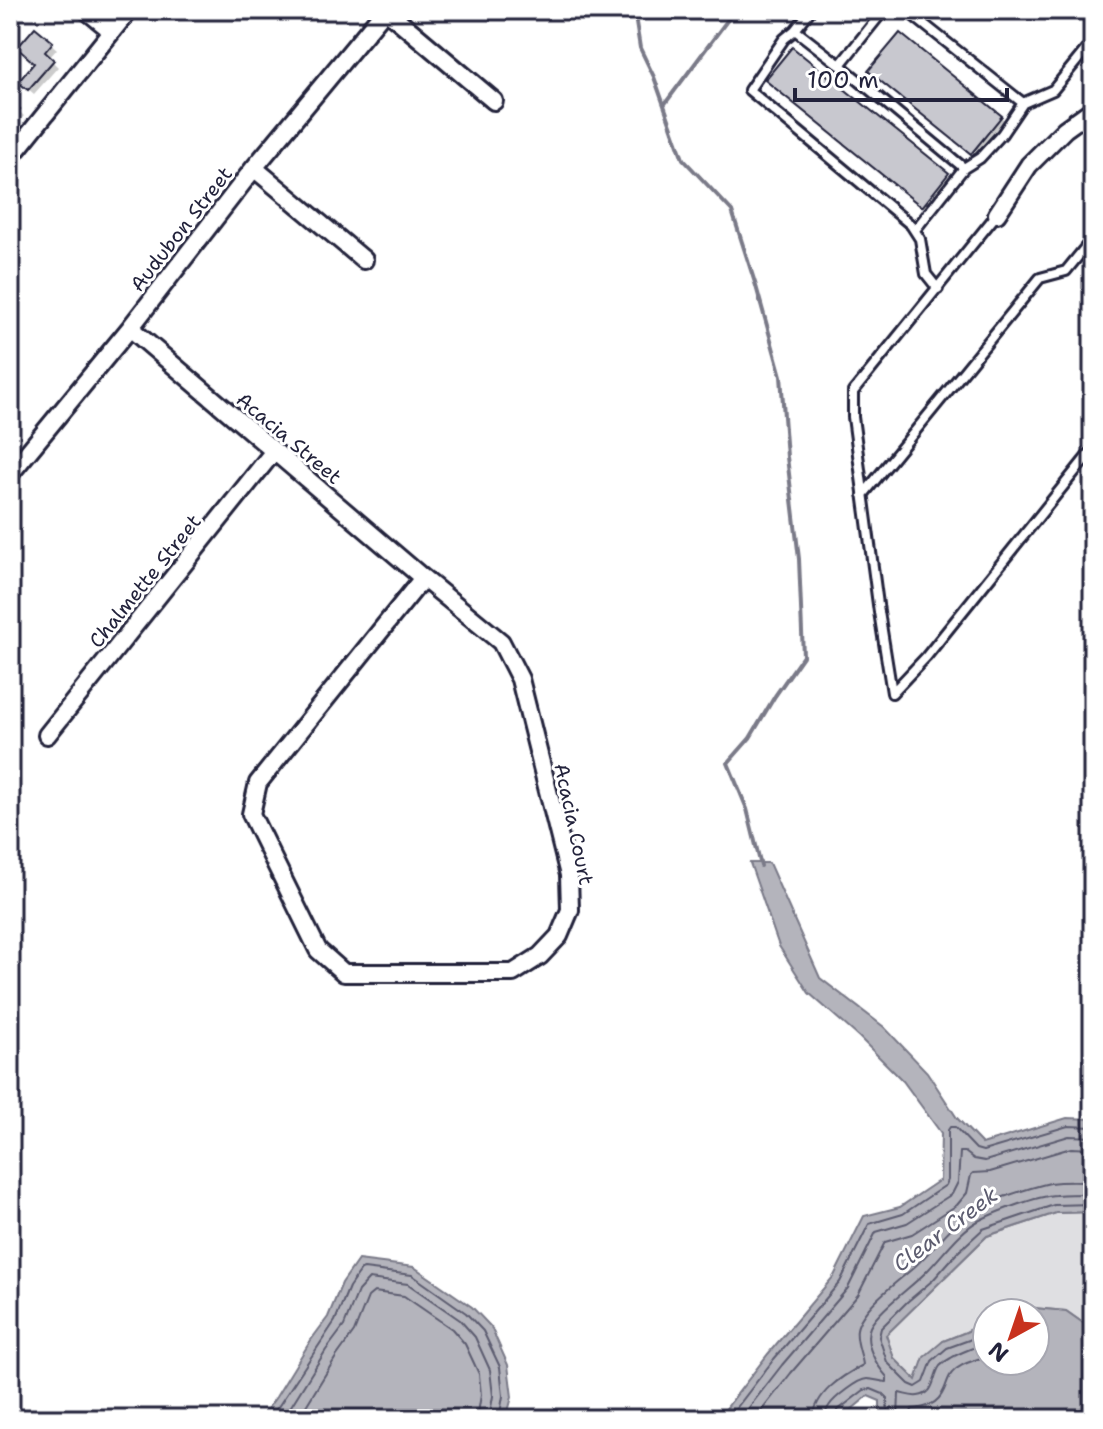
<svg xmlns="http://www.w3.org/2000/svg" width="1103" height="1429" font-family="'Shantell Sans',sans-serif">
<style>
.green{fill:#dfdfe2;stroke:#80808e;stroke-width:2}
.water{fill:#b4b4bc;stroke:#7a7a88;stroke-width:2}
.shadow{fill:#0003}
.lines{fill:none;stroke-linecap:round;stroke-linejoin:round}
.shore{stroke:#5c5c6f;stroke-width:2}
.stream{stroke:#7a7a88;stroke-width:4}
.building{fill:#c8c8cf;stroke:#22223b;stroke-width:2}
.lane-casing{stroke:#22223b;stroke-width:14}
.street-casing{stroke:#22223b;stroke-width:22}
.lane{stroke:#fff;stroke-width:8}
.street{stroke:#fff;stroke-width:16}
.labels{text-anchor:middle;stroke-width:6;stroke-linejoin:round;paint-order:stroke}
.street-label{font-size:20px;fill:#22223b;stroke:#fff}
.water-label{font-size:22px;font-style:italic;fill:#5c5c6f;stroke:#fff}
</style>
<rect width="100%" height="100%" fill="#fff"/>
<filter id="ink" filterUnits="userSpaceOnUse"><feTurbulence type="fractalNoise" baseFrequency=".0125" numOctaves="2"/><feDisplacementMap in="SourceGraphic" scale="16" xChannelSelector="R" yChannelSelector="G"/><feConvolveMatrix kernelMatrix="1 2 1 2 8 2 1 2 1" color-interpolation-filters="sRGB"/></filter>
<g filter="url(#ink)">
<path class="green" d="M1093,1212V1330L1066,1311L1023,1307L1007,1313H987V1321L966,1332L943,1341L916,1380L893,1357L886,1335L987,1236L1056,1213Z"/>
<path class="water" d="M750,863H769L820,978L884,1027L927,1072L957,1118L982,1144L1067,1118L1093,1119V1212L1056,1213L987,1236L886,1335L894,1358L916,1380L924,1357L943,1341L966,1332L987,1321V1361H1035V1313H1007L1023,1307L1066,1311L1093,1330V1419H880V1401L868,1396L840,1419H718L768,1354L834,1276L864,1216L900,1207L940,1180L941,1133L903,1081L859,1037L809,993L779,946Z
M358,1260L414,1267L472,1307L491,1327L508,1365L512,1397L506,1419H260L276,1397L311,1340L328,1317L342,1283Z"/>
<path class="shadow" d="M10,10H13L21,17L10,31Z
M36,30L57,49L49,58L58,67L34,94L20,82L36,63Z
M879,79L1001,117L1009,125L980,160Z
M775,88L948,175L955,182L930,213Z
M10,103L24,116L10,131Z"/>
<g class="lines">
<path class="shore" d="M987,1329L969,1340L947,1348L932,1361L924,1382L916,1387L909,1384L887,1362L879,1337L881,1328L907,1302L933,1280L957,1253L983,1229L1054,1205L1093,1204
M270,1419L335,1321L349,1287L361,1270L364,1269L412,1275L466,1313L483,1331L500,1367L503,1396L499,1419
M283,1419L326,1350L344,1326L358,1291L369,1279L408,1284L460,1320L475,1337L490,1370L493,1396L489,1419
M298,1419L336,1357L354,1332L368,1297L374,1292L404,1296L452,1329L465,1344L479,1374L481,1395L477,1419
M728,1419L774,1359L840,1282L869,1224L903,1214L946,1185L948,1180V1130L950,1127H955L976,1149L983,1151L1068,1126L1093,1127
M740,1419L782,1365L848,1288L876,1232L907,1223L952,1194L958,1182L960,1152H965L974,1159L985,1161L1069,1136L1093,1137
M755,1419L791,1373L858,1295L885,1242L912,1234L957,1205L967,1193L971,1175L973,1173L990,1172L1071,1148L1093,1149
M813,1419C815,1393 842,1376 863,1365C862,1354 855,1342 857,1329C861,1309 895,1283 911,1270C931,1253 946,1230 968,1213C981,1203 1032,1187 1050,1183C1063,1181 1079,1182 1093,1182
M825,1419C826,1413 825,1411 829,1406C834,1398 858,1379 867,1379C875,1379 880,1382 887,1382V1377C877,1366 863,1343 870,1327C878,1310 913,1286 927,1271C943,1255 960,1230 980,1220C998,1211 1037,1196 1056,1195C1068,1194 1081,1194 1093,1194
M836,1419L838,1410L864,1390L871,1389L883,1394L887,1398L888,1419
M898,1419L899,1393C905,1394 911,1397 918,1396C936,1394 932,1377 940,1366C943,1363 947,1360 951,1358C962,1351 976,1348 987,1341
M910,1419L912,1409C926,1408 938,1404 944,1390C947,1384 948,1377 952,1373C960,1363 976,1361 987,1355"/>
<path class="stream" d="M634,10L640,48L654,77L683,159L732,211L756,286L781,376L787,457L799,559L803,656L775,696L750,738L728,763L747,809L761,866
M664,105L735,10"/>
</g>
<path class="building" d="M10,10H17L20,12L10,24Z
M35,27L53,42L45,52L54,60L28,90L18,82L34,63L17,48Z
M900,33L1002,116L971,154L868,71Z
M792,47L949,173L922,207L765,80Z
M10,100L20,109L10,120Z"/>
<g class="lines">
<defs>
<path id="lane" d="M884,10L840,65L795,30L784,39L749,90L911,225L920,239L926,274L938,289
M906,10L1023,103L1002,134L980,158L964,168L915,230
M1092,10L1093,11
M795,30L811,10
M840,65L964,168
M1023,103L1053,90L1093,41
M997,214L853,392V417L879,612L892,693L926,657L1093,449
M863,495L1040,278L1066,271L1093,238"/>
<path id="street" d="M86,10L112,31
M386,10L494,101
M10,158L129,10
M254,168L364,260
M997,214L1029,165L1065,129L1093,109
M130,328L423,578
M10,474L130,328L254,168L385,10
M423,578L501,642L520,679L569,875L570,910L559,936L540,956L513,973H344L318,950L251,814L258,783Z
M47,735L274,451"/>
</defs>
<use href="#lane" class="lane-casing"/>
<use href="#street" class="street-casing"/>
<use href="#lane" class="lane"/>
<use href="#street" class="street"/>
</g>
</g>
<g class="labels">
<g class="street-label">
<text transform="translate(181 229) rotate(-52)" y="7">Audubon Street</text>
<text transform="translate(289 438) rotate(40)" y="7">Acacia Street</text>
<text transform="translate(145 581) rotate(-51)" y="7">Chalmette Street</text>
<text transform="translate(574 824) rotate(78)" y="7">Acacia Court</text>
</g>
<g class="water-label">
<text transform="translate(945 1229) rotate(-37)" y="8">Clear Creek</text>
</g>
</g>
<rect width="1103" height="1429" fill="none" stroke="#fff" stroke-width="40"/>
<rect x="20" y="20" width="1063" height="1389" fill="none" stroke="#22223b" stroke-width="3" filter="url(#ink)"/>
<g transform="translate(1011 1337) rotate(220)"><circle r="38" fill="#ffffff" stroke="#a7a7b1" stroke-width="2"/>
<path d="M0-6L14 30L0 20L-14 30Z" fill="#c8321e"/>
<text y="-12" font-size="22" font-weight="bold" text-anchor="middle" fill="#22223b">N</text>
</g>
<path d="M795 88v12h212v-12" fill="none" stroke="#22223b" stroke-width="4"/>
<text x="807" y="88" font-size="24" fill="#22223b" stroke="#ffffff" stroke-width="6" paint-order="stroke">100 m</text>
</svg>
